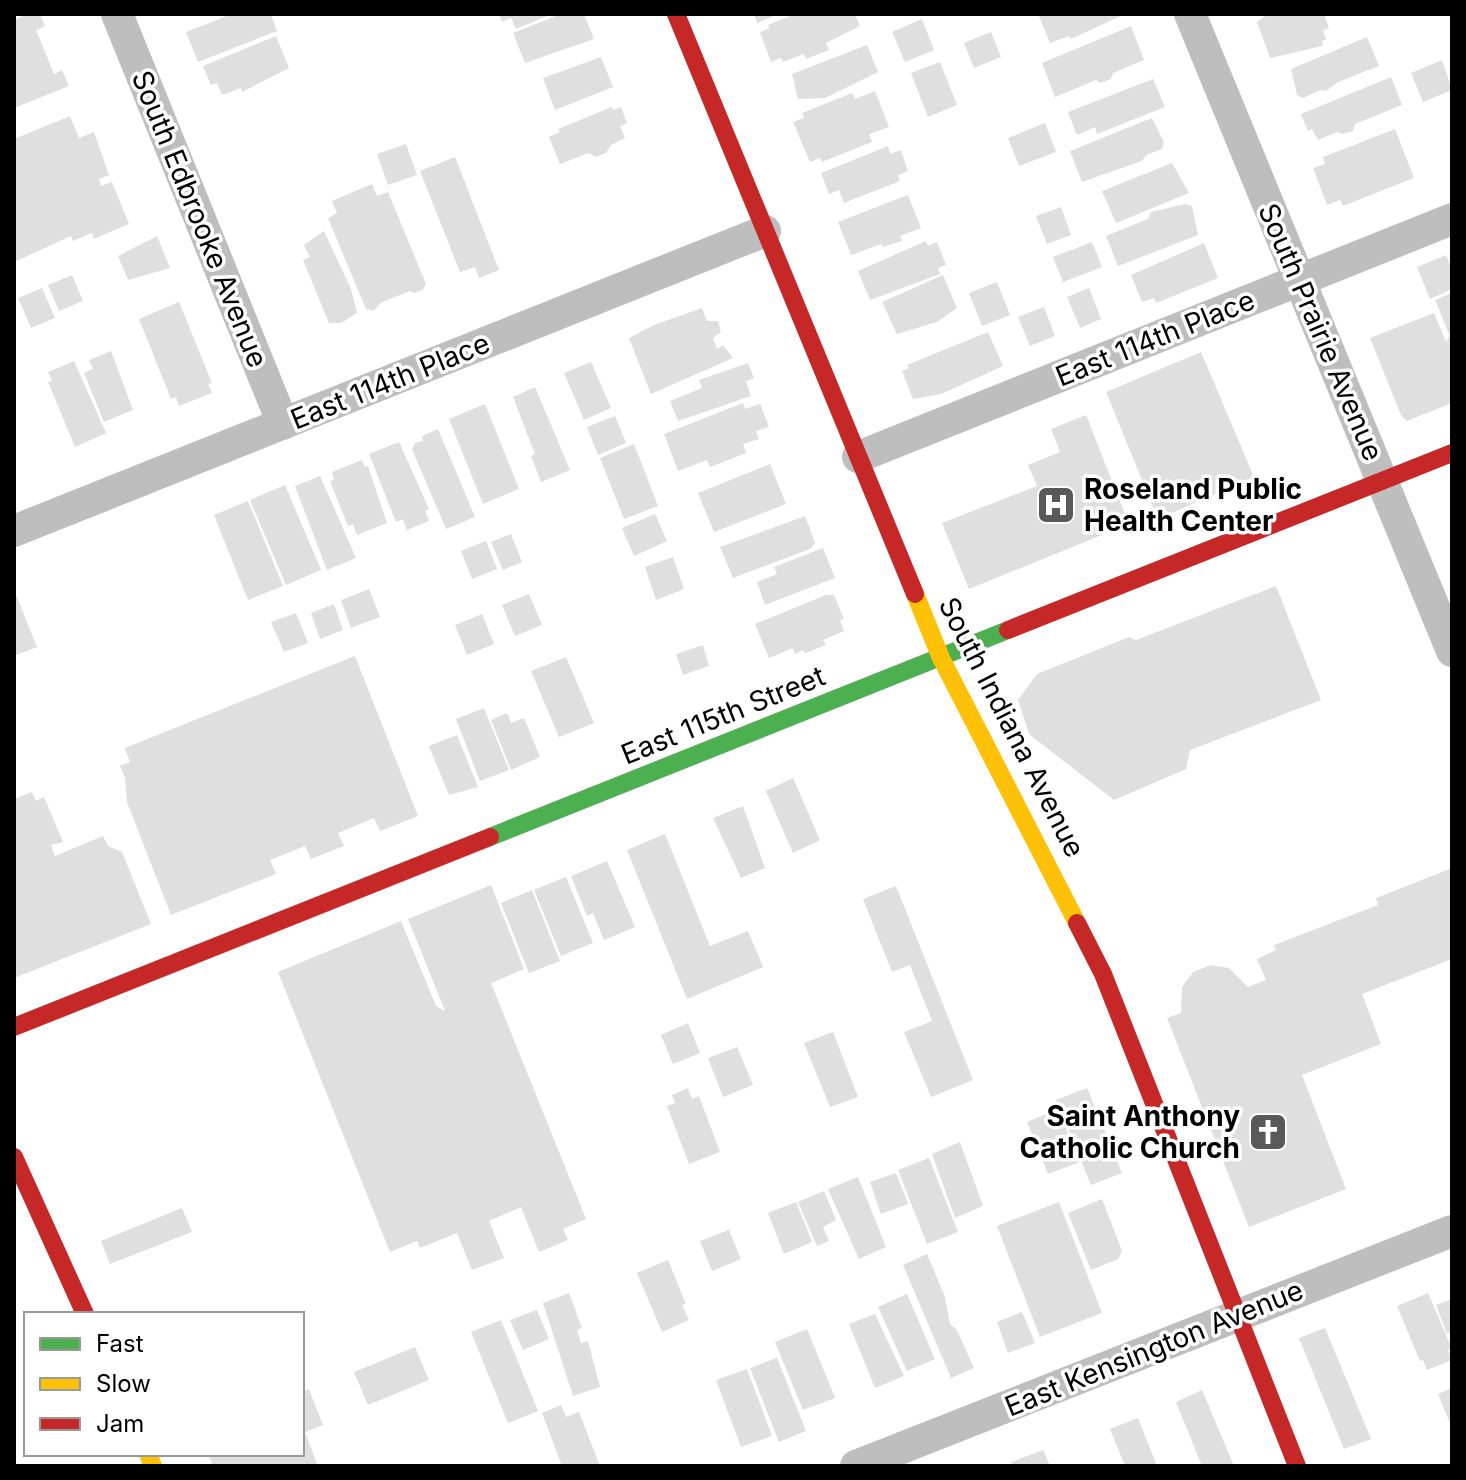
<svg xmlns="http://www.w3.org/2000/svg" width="1466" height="1480" font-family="Inter,sans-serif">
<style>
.building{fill:#dfdfdf}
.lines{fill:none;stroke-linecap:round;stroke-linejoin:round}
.street{stroke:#bebebe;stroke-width:32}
.fast{stroke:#4caf50;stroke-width:18}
.slow{stroke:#ffc107;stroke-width:18}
.jam{stroke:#c62828;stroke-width:18}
.labels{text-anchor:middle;stroke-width:7;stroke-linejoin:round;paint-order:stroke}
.street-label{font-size:28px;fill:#000;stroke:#fff}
.poi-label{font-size:28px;font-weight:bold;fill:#000;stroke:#fff;text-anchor:start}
</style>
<rect width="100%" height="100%" fill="#fff"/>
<path class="building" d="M28,14H40L45,26L36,30L54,74L62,70L69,86L14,108V20Z
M232,14H271L277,31L198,62L186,32Z
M499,14H552L516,29L511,18L502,22Z
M561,14H584L594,39L525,63L513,33Z
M754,14H779L757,23Z
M795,14H855L860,26L826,43L829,50L806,59L804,54L783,62L781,58L771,62L760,32L770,28L768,25Z
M1038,14H1125L1071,39L1069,36L1050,43Z
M1324,14L1329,28L1323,30L1326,39L1322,41L1323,46L1270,58L1257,22L1268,14Z
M922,19L934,50L905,62L892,32Z
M1131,26L1144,60L1113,73L1111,79L1100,83L1096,80L1055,97L1042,63Z
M991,32L1001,57L974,68L964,43Z
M276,36L289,68L242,92L241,88L222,95L217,83L211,85L203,66Z
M1367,37L1379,66L1338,82L1326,91L1320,90L1303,98L1297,95L1291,69Z
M867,45L878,72L825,98L798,99L792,74Z
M601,57L613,87L555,110L543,78Z
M1442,60L1452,90L1423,102L1411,73Z
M940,62L957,105L928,117L911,73Z
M1391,77L1402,105L1355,124L1353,131L1343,134L1337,132L1318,140L1312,129L1308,131L1301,114Z
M1153,79L1165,107L1097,134L1095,127L1077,135L1068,112Z
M875,91L889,127L869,134L872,142L822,162L820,158L810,162L793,122L804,118L802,113L852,93L855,99Z
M612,107L613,110L621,107L627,123L620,126L625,138L611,145L606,153L596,157L589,153L560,164L549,137L560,132L558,129Z
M70,116L79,138L94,132L109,175L99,179L101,186L112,182L129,224L94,239L92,233L73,241L71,236L14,262V139Z
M1152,118L1164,142L1162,149L1146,155L1142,161L1082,182L1070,151Z
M1045,123L1056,152L1019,166L1008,138Z
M1395,129L1414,178L1343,206L1340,200L1327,205L1313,168L1325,164L1323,157Z
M406,144L417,175L388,185L377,154Z
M888,146L890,154L901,150L908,171L898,175L900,181L844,203L839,190L829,194L821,173Z
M455,157L499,270L479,278L475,267L460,272L420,171Z
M1172,163L1189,193L1116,223L1102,191Z
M372,184L377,196L388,192L426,284L422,290L414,293L410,291L382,302L373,311L366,309L328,218L337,213L332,201Z
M908,195L921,228L900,236L902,241L883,247L881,244L851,255L838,222Z
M1185,204L1192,206L1198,235L1118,266L1106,236L1148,219L1151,212Z
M1061,207L1071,235L1047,244L1036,216Z
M324,231L351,289L357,313L341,323H329L303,260L310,257L304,245Z
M157,236L170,268L128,280L118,256Z
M926,241L928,246L937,242L946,265L938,268L940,274L870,300L858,271Z
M1092,242L1102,267L1063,282L1053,257Z
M1204,243L1218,278L1156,303L1154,298L1142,302L1131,275Z
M1446,255L1452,270V289L1430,299L1417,267Z
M72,275L83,301L59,311L48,285Z
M943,275L957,308L937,322L897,334L882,302Z
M997,282L1010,315L982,326L969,293Z
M42,288L55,318L31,328L18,298Z
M1089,288L1101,319L1080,328L1067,297Z
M1452,293V403L1407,421L1401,415L1370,338L1434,313L1446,342L1450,336L1435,300Z
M179,302L212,383L208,384L212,393L179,406L176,397L171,399L139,319Z
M1044,307L1055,336L1030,346L1018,317Z
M702,308L707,321H718L721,332L713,338L717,349L723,345L733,358L651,394L629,338L654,325Z
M988,332L1003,366L941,394L913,399L902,371L909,368L907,365Z
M111,351L133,410L104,422L84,373L93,369L89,360Z
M1201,352L1254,477L1158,519L1106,392Z
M74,361L106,433L75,447L48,382L52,381L48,372Z
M591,362L611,408L584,420L564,373Z
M748,363L754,378L746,381L751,396L678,421L670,401L702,388L699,380Z
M535,387L570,470L541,482L531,456L535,454L513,397Z
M743,403L745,409L760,404L769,427L756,431L759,439L743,444L746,453L710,467L707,460L678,471L664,434Z
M485,404L519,489L483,504L449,419Z
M1086,415L1129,524L969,589L942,523L1037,486L1028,465L1060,452L1051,429Z
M615,416L626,443L598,455L587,427Z
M438,429L475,517L446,529L412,449L415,443L423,441L422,436Z
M399,442L429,509L425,511L429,521L407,530L403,519L396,522L369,454Z
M634,444L658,506L624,519L600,458Z
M362,460L365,467L368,466L387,523L357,535L353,524L348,526L330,481L334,480L332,472Z
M770,464L786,504L714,532L698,493Z
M320,476L356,558L327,570L295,486Z
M285,485L321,570L286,585L250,500Z
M248,501L283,586L248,600L214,515Z
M655,514L667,541L634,556L622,528Z
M805,516L815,543L810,549L733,578L720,547Z
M511,534L522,562L503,570L491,542Z
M486,541L497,569L472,579L461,551Z
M823,548L835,578L765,605L757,582L777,574L774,567Z
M673,557L684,589L656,600L645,567Z
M1276,586L1321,700L1190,750L1186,769L1114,800L1029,734L1018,700L1037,674L1129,637L1136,640Z
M369,589L380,617L351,628L341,600Z
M14,590L37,647L14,656Z
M529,594L542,625L515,636L502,605Z
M826,595H834L844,619L840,620L844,631L823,640L826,645L805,653L803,650L795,654L793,648L769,658L755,624Z
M334,604L343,630L320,639L311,613Z
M296,613L308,643L284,652L271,622Z
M482,614L494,644L467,655L455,625Z
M703,645L709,666L683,675L676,654Z
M355,656L418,816L380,831L374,818L338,833L344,846L311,859L305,846L270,860L276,874L171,915L127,802L125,778L120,766L130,762L125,748Z
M566,657L594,723L559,737L531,671Z
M484,708L509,770L480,781L456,719Z
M507,713L511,723L524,718L540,757L511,770L491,720Z
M457,735L478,787L449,795L429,746Z
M793,778L820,840L793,853L766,791Z
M32,792L36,801L44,797L63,842L51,845L55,856L103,836L108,846L122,852L151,924L14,978V799Z
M743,806L765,868L741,878L713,818Z
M665,834L710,946L748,931L763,967L687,999L627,850Z
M607,861L635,927L604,940L593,913L587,916L571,876Z
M1452,868V959L1362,994L1381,1044L1302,1075L1346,1189L1249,1227L1167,1018L1181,1013L1182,987L1193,972L1211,965L1229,968L1248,987L1266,980L1257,959L1276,950L1274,945L1378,905L1376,898Z
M566,877L593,943L561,956L534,890Z
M491,885L524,969L491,983L586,1219L563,1229L568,1240L539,1252L521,1207L489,1221L504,1258L472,1270L457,1233L420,1248L417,1241L390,1252L278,972L401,921L436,1006L445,1011L408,919Z
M896,886L973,1080L931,1097L904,1032L932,1021L910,965L892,972L863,899Z
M532,890L560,961L529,973L501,903Z
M688,1023L700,1053L673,1064L661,1035Z
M833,1032L858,1097L830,1107L804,1043Z
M737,1047L753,1085L723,1097L708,1058Z
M688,1088L692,1099L699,1096L720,1152L689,1164L667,1106L675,1103L672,1095Z
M1087,1088L1122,1173L1091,1185L1056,1100Z
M1058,1109L1080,1162L1048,1174L1027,1122Z
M960,1142L983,1206L955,1218L932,1154Z
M929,1158L958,1232L927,1244L898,1170Z
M896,1173L908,1204L881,1214L870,1182Z
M858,1177L886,1247L859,1259L828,1189Z
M824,1191L836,1220L823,1227L829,1241L817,1246L798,1202Z
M1102,1199L1122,1251L1118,1259L1091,1270L1068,1213Z
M796,1202L812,1242L784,1254L768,1213Z
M1059,1202L1102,1313L1040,1337L997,1226Z
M182,1208L192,1232L110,1264L101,1241Z
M729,1230L741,1259L712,1271L700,1241Z
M927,1254L945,1297L950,1324L957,1330L974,1368L951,1378L903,1265Z
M668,1260L686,1304L682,1305L689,1320L662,1332L637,1273Z
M569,1293L582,1328L577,1330L581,1343L588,1341L600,1387L573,1396L543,1303Z
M1428,1293L1452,1349L1448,1350L1452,1360L1427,1370L1423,1360L1420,1361L1397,1306Z
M907,1294L935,1359L907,1371L878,1307Z
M1452,1299V1331L1447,1334L1436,1305Z
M537,1310L549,1339L523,1350L510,1320Z
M1022,1312L1035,1343L1008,1353L997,1322Z
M875,1314L904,1376L875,1388L849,1324Z
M501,1320L538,1411L508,1423L471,1332Z
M1325,1328L1371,1439L1344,1449L1299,1338Z
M807,1329L835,1398L803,1410L775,1342Z
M415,1347L429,1380L368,1405L354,1372Z
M777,1358L806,1431L779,1442L750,1368Z
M747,1369L772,1436L741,1447L716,1380Z
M1452,1388V1428L1438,1394Z
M309,1389L323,1425L305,1432L317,1464L213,1466L208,1454H302V1392Z
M1202,1390L1234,1466H1202L1176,1402Z
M561,1405L566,1417L579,1412L600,1466H562L542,1413Z
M1138,1418L1157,1466H1125L1110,1429Z
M1043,1450L1050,1466H1013L1011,1462Z"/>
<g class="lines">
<path class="street" d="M117,14L283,424
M1190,14L1452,651
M858,457L1452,219
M14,531L765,231
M856,1466L1452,1231"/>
<path class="fast" d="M490,837L1008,630"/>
<path class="slow" d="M915,594L941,658L1077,923
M148,1454L153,1466"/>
<path class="jam" d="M676,14L915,594
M1008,630L1452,453
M1077,923L1103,974L1297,1466
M14,1027L490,837
M14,1157L85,1314"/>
</g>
<defs>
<symbol id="hospital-square" viewBox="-11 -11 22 22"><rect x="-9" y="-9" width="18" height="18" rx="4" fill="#595959" stroke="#fff"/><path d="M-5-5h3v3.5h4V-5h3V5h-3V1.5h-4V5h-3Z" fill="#fff"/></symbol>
<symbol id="church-square" viewBox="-11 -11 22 22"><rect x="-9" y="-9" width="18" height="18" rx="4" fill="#595959" stroke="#fff"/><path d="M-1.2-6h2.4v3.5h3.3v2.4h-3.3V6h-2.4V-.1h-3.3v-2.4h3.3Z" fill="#fff"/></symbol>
</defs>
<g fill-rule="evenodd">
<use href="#hospital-square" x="1034" y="483" width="44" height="44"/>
<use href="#church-square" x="1246" y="1110" width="44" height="44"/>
</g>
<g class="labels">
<g class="street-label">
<text transform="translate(200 219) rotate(68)" y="10">South Edbrooke Avenue</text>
<text transform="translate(1321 332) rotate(67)" y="10">South Prairie Avenue</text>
<text transform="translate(1155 338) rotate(-22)" y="10">East 114th Place</text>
<text transform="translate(390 381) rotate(-22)" y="10">East 114th Place</text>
<text transform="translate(723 715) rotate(-22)" y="10">East 115th Street</text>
<text transform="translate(1012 727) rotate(63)" y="10">South Indiana Avenue</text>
<text transform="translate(1154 1348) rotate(-22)" y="10">East Kensington Avenue</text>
</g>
<g class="poi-label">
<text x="1084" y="499">Roseland Public<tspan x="1084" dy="32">Health Center</tspan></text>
<text x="1240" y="1126" text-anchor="end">Saint Anthony<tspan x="1240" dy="32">Catholic Church</tspan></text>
</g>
</g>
<rect width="1466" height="1480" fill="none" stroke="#000000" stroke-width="32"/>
<rect x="24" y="1312" width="280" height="144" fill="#ffffff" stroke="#999999" stroke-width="2"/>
<rect x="40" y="1338" width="40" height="12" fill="#4caf50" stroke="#999999" stroke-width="2"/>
<text x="96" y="1352" font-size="24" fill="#000000">Fast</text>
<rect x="40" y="1378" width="40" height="12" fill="#ffc107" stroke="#999999" stroke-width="2"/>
<text x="96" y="1392" font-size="24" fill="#000000">Slow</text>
<rect x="40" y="1418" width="40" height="12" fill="#c62828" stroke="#999999" stroke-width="2"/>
<text x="96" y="1432" font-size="24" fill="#000000">Jam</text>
</svg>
